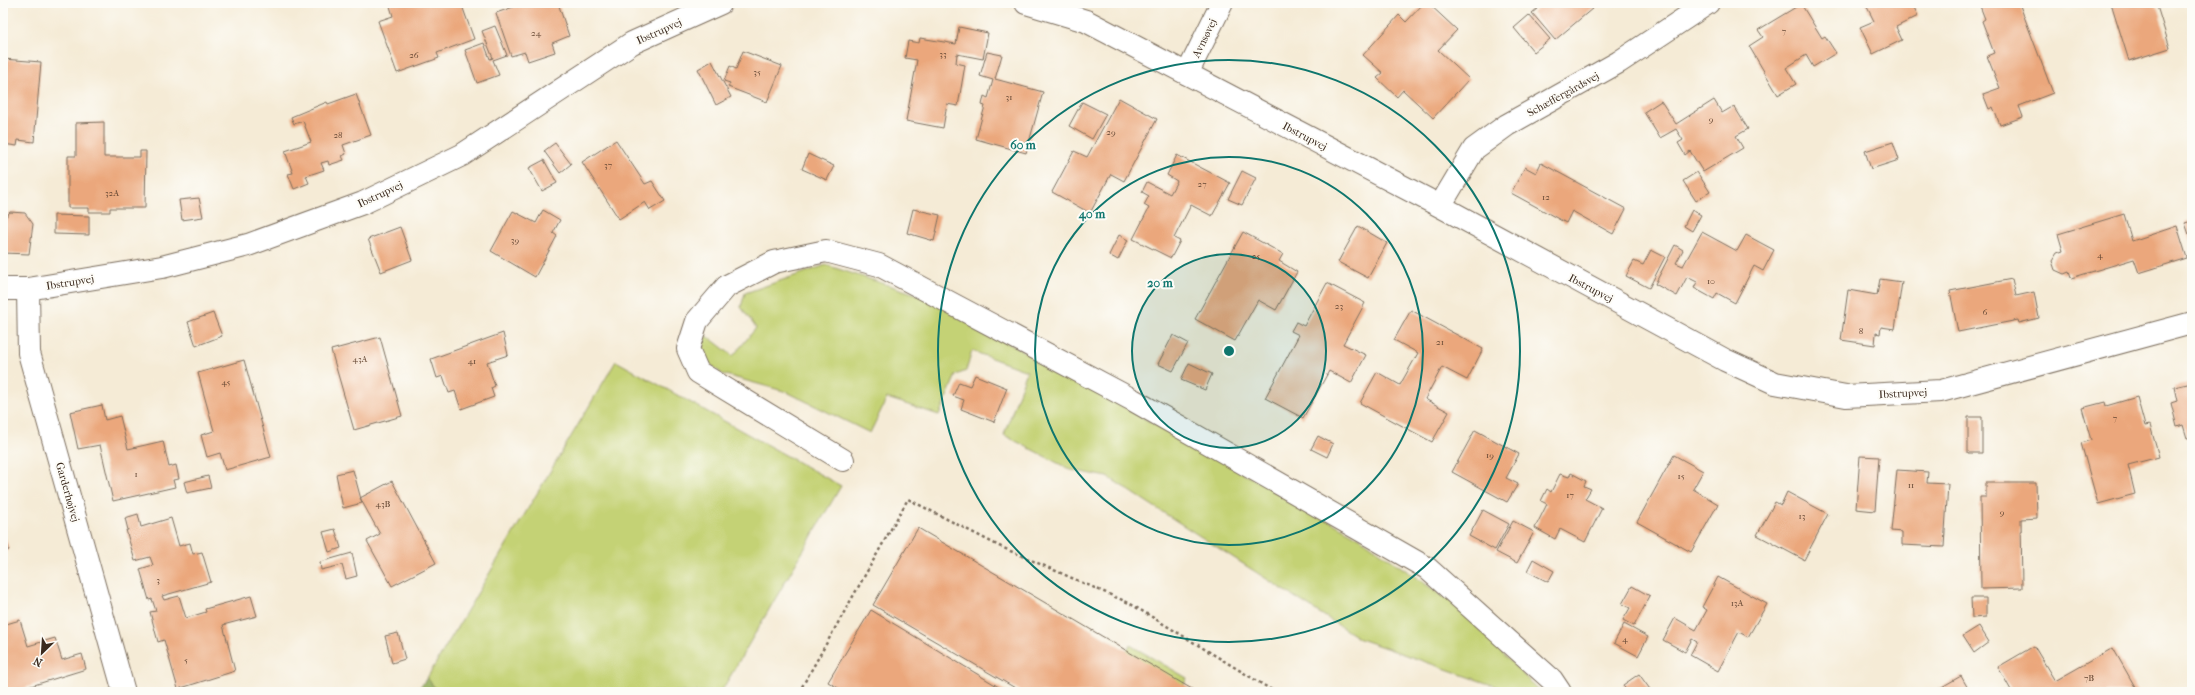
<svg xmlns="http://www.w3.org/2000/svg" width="2195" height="695" font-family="'IM FELL French Canon',serif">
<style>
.green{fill:#c4d275;stroke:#807e4a}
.forest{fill:#9bb466;stroke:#6b6f42}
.building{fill:#eba77b}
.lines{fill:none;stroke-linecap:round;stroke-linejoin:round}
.minor-casing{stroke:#7c6e5e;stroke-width:24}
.path{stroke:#7c6e5e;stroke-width:2.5;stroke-dasharray:3 3;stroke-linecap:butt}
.minor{stroke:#fff;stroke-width:22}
.ring{fill:none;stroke:#0f766e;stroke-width:2}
.labels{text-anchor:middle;stroke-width:4;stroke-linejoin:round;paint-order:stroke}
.number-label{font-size:9px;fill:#674935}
.street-label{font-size:11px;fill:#3b2a1e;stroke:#fdfcf7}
.centre{fill:#0f766e;stroke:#fdfcf7;stroke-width:2}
.ring-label{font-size:12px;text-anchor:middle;font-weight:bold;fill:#0f766e;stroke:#fdfcf7;stroke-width:4;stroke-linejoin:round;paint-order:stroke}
</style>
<rect width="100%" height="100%" fill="#fdfcf7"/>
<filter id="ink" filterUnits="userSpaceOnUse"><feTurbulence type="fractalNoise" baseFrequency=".025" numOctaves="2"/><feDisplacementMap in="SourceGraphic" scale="8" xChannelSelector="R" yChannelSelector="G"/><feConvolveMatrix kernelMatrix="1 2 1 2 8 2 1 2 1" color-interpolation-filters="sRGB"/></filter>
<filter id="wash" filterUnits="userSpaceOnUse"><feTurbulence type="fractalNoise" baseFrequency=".012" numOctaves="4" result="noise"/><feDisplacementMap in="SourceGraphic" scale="16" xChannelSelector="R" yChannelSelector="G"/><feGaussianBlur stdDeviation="0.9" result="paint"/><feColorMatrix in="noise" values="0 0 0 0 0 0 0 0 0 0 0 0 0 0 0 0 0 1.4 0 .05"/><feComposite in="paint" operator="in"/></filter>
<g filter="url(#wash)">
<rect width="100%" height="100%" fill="#f5ebd6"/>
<path class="green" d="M826,265L925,297L1360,538L1458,607L1540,692H1512L1360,639L1108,477L1071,470L1004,435L1027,371L972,351L966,371L956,375L939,415L887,398L870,433L787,392L722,374L700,356L706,335L733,356L756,328L741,307L745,293Z
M616,361L841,486L721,692H438L427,678Z
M1130,645L1187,678L1183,687L1118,692L1124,656Z"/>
<path class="forest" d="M427,678L438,692H416Z"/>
<g id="blocks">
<path class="building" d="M389,3H461L474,39L437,53L439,58L397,73L378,21L393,16Z
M525,3H558L569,36L552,43L555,52L528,61L525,52L511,56L496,13Z
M1424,3H1428L1457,30L1438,50L1469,79L1433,118L1403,90L1397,97L1377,78L1383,73L1363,55L1399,15L1406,22Z
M1544,3H1599L1555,40L1532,13Z
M1865,3H1912L1918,16L1896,27L1902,40L1873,54L1860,27L1874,21Z
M1965,3H1976L1966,7Z
M1989,3H2019L2053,93L2019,106L2023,117L2000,125L1993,107L1989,109L1983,94L2000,88L1987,56L1994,53L1982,21L1985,19L1980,6Z
M2111,3H2156L2170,48L2129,61Z
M1801,4L1822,38L1825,36L1836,53L1813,67L1806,55L1786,68L1796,84L1778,95L1749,46L1763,37L1758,30Z
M1529,15L1550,39L1534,52L1514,28Z
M495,26L507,55L493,60L499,75L477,83L465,50L484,43L490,59L493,58L482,31Z
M959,27L988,33L983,59L957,54L956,63L965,65L958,106L947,104L943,128L906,121L917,60L905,58L908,41L919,43L920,38L956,44Z
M743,51L782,66L767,102L728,87L730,83L724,81L730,66L736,69Z
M987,52L1002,55L995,79L1043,92L1026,153L976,139L985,106L982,105L984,96L988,98L993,80L980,76Z
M3,59L41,62L34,142L18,140L17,146L3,144Z
M712,61L731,97L716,105L698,69Z
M356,94L371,135L343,145L346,154L342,156L344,160L329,165L328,161L321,163L324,170L306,176L309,183L294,189L288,174L293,173L285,151L311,142L303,121L294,124L291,117L327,102L328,104Z
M1119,98L1157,119L1124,181L1111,174L1090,213L1052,192L1074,151L1087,157Z
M1714,100L1722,113L1734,106L1748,129L1736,136L1743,148L1703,172L1690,151L1685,155L1678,143L1683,140L1676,129L1660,138L1644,112L1661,101L1676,124Z
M1082,102L1106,114L1092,139L1069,126Z
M104,122V157H140V151H146L145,208H110V212H89V208H68V156H76V123Z
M616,140L645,184L652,181L665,201L650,210L645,202L619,219L582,162Z
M1893,142L1899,160L1871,169L1865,151Z
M555,143L571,164L560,173L544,151Z
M808,154L834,166L827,180L802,169Z
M1177,155L1230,183L1212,216L1191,205L1174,238L1180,241L1171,258L1133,239L1149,208L1144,205L1149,196L1142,192L1147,182L1170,194L1177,181L1167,175Z
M544,160L557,183L542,191L529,168Z
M1541,163L1626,209L1613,234L1572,211L1566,223L1511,193L1525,167L1536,173Z
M1242,171L1256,178L1242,205L1228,199Z
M1697,172L1710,192L1696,201L1683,181Z
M199,198L203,217L182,220L179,200Z
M913,209L940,215L934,241L907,233Z
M543,210L560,220L553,233L557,236L535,277L491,251L513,211L536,223Z
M1692,210L1701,215L1692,231L1684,226Z
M10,212L25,213L33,224L29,254L3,253V220Z
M2124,214L2132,241L2177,226L2187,258L2139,273L2134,259L2071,278L2069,272L2064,274L2055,270L2052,261L2057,253L2063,251L2058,234Z
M54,215L89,216V235L54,234Z
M2192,221V243L2185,223Z
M1358,226L1387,243L1368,278L1338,262Z
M400,227L412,260L381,272L368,239Z
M1243,232L1283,254L1279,261L1297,272L1276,310L1258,300L1235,341L1195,319Z
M1702,232L1737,251L1746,235L1774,250L1763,271L1754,266L1735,303L1717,293L1714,299L1694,288L1697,282L1687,277L1677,296L1655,284L1675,245L1683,250L1676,263L1683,266Z
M1119,235L1128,240L1118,260L1109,255Z
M1651,250L1665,257L1649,288L1626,276L1634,261L1643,265Z
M1880,279L1902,282L1895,329L1881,327L1880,334L1876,333L1875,345L1841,340L1848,290L1877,295Z
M2012,279L2016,296L2034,292L2039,318L2019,323L2018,320L1958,332L1950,291Z
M1327,283L1365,303L1343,344L1366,355L1351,383L1329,371L1303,418L1265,398L1299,335L1291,331L1296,322L1304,326Z
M1411,310L1483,349L1467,380L1442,367L1425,399L1449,412L1432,442L1360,403L1377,372L1400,385L1418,353L1394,340Z
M213,313L222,336L196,346L188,322Z
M503,333L508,355L487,362L495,386L491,388L494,397L461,409L455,391L449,393L443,376L437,378L431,359Z
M1173,335L1188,343L1173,371L1158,364Z
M380,337L402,416L354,430L331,350Z
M244,360L271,457L225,470L220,453L207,457L201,435L214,431L198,373Z
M1189,363L1212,374L1205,390L1181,380Z
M975,375L1007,388L994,422L961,409L964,400L953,396L959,382L970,386Z
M2192,383V437L2187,438L2183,425L2177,427L2171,403L2177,401L2174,387Z
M2137,397L2145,426L2150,425L2159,457L2128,465L2135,494L2098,504L2081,443L2091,440L2082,408L2105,402L2106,406Z
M102,405L105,420L120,416L128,449L163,441L169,467L176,465L179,479L173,480L175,487L113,501L100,445L78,449L70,412Z
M1968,417H1982V453H1968Z
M1475,430L1519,454L1506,478L1518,484L1507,502L1452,472Z
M1318,436L1333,444L1327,457L1311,449Z
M1674,455L1703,471L1693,489L1718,504L1691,552L1637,522Z
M1860,456L1879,457L1875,511L1856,509Z
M353,470L362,503L343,508L336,474Z
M1897,470L1928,472L1927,483L1948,484L1944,547L1902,545V532L1891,531Z
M1571,473L1586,481L1584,486L1591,489L1585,499L1602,508L1585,542L1560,529L1555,539L1535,528L1547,504L1541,501L1547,489L1551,492L1560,474L1569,477Z
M208,476L211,488L187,493L184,482Z
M392,481L436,563L392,586L367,541L380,534L360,498Z
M1986,483H2036L2037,518L2021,519L2022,588L1981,589L1980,497H1986Z
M1787,492L1828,514L1804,560L1757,535L1775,502L1781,505Z
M1483,510L1509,524L1495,550L1469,536Z
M138,514L141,527L171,518L179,546L190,543L193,554L202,552L211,582L162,596L164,600L179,596L186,618L206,612L205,609L251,596L257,616L223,625L235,671L178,689L164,640L158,642L150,612L156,611L152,599L149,600L140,569L153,565L150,557L135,561L126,530H128L125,518Z
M1513,521L1534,532L1517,563L1496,552Z
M918,528L1197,692H1022L873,605Z
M335,529L341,548L329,552L323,532Z
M3,530L9,550L3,552Z
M352,553L357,576L346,579L342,565L321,570L320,562Z
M1533,559L1554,571L1548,582L1527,571Z
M1718,577L1767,604L1748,637L1739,632L1718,671L1690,655L1697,642L1692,639L1685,652L1663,640L1675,618L1696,630L1707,610L1702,607Z
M1632,586L1650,596L1634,626L1623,620L1630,608L1622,604Z
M1971,598H1986V617L1972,618Z
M871,610L1007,692H845L828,682Z
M20,620L28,646L55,638L62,660L82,654L86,669L18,690V692H3V625Z
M1624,624L1648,637L1638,656L1614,643Z
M1979,626L1989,642L1974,653L1963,636Z
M398,633L405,659L392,663L385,636Z
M2034,646L2055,681L2113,648L2138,692H2012L1998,667Z
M1639,674L1652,692H1627L1623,685Z
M1961,676L1970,692H1933Z"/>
</g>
</g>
<g filter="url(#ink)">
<use href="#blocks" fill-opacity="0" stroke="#7c6e5e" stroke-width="1"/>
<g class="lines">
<defs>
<path id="minor" d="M1026,3L1086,21L1440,206L1725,360L1775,383L1846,396L1941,391L2192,323
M1187,74L1222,3
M1440,206L1474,149L1507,125L1619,62L1708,3
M3,289H28L162,267L248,245L363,203L462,155L632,43L721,3
M28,289L29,353L124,692
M843,460L698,372L688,349L697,321L727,286L774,262L826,251L879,265L1133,400L1427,568L1552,680L1560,692"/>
</defs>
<use href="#minor" class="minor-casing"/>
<path class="path" d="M799,692L908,499L999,546L1129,603L1275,692"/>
<use href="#minor" class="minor"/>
</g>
</g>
<circle cx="1229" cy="351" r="97" fill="#0f766e" fill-opacity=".12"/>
<g class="ring">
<circle cx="1229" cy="351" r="97"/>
<circle cx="1229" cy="351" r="194"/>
<circle cx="1229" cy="351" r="291"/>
</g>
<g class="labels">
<g class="number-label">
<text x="1784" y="34">7</text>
<text x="536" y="36">24</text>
<text x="943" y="57">33</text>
<text x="414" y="58">26</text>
<text x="757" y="75">35</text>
<text x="1009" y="100">31</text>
<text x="1711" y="122">9</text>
<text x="1111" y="135">29</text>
<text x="338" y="138">28</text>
<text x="608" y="168">37</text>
<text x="1202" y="187">27</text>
<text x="112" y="196">32A</text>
<text x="1546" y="200">12</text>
<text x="515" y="243">39</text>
<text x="2100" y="258">4</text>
<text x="1256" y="259">25</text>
<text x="1711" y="284">10</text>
<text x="1339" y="309">23</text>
<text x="1985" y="315">6</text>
<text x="1861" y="334">8</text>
<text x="1440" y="345">21</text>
<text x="360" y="362">43A</text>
<text x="472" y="364">41</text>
<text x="226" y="385">45</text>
<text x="2115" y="421">7</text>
<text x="1490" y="458">19</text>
<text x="136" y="477">1</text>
<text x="1681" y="479">15</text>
<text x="1911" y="488">11</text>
<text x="1570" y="498">17</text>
<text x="383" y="507">43B</text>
<text x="2002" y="515">9</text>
<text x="1802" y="519">13</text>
<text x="158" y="583">3</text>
<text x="1737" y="606">13A</text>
<text x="1625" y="642">4</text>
<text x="186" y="663">5</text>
<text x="2089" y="681">7B</text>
</g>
<g class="street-label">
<text transform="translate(659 31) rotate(-24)" y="4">Ibstrupvej</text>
<text transform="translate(1204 38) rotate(-64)" y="4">Avnsøvej</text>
<text transform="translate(1563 94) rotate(-29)" y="4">Schæffergårdsvej</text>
<text transform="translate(1305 136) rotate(28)" y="4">Ibstrupvej</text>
<text transform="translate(380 194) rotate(-25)" y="4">Ibstrupvej</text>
<text transform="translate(70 282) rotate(-9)" y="4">Ibstrupvej</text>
<text transform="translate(1591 288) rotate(28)" y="4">Ibstrupvej</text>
<text transform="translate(1903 393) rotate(-3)" y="4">Ibstrupvej</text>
<text transform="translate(68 492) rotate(74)" y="4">Garderhøjvej</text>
</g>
</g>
<circle cx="1229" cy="351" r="6" class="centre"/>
<g class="ring-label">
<text x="1023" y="149">60 m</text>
<text x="1092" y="218">40 m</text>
<text x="1160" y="287">20 m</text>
</g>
<rect width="2195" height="695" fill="none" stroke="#fdfcf7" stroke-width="16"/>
<g transform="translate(42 653) rotate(205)" stroke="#fdfcf7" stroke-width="3" paint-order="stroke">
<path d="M0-3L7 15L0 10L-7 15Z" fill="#3b2a1e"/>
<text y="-6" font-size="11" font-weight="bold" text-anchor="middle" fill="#3b2a1e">N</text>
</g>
</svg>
